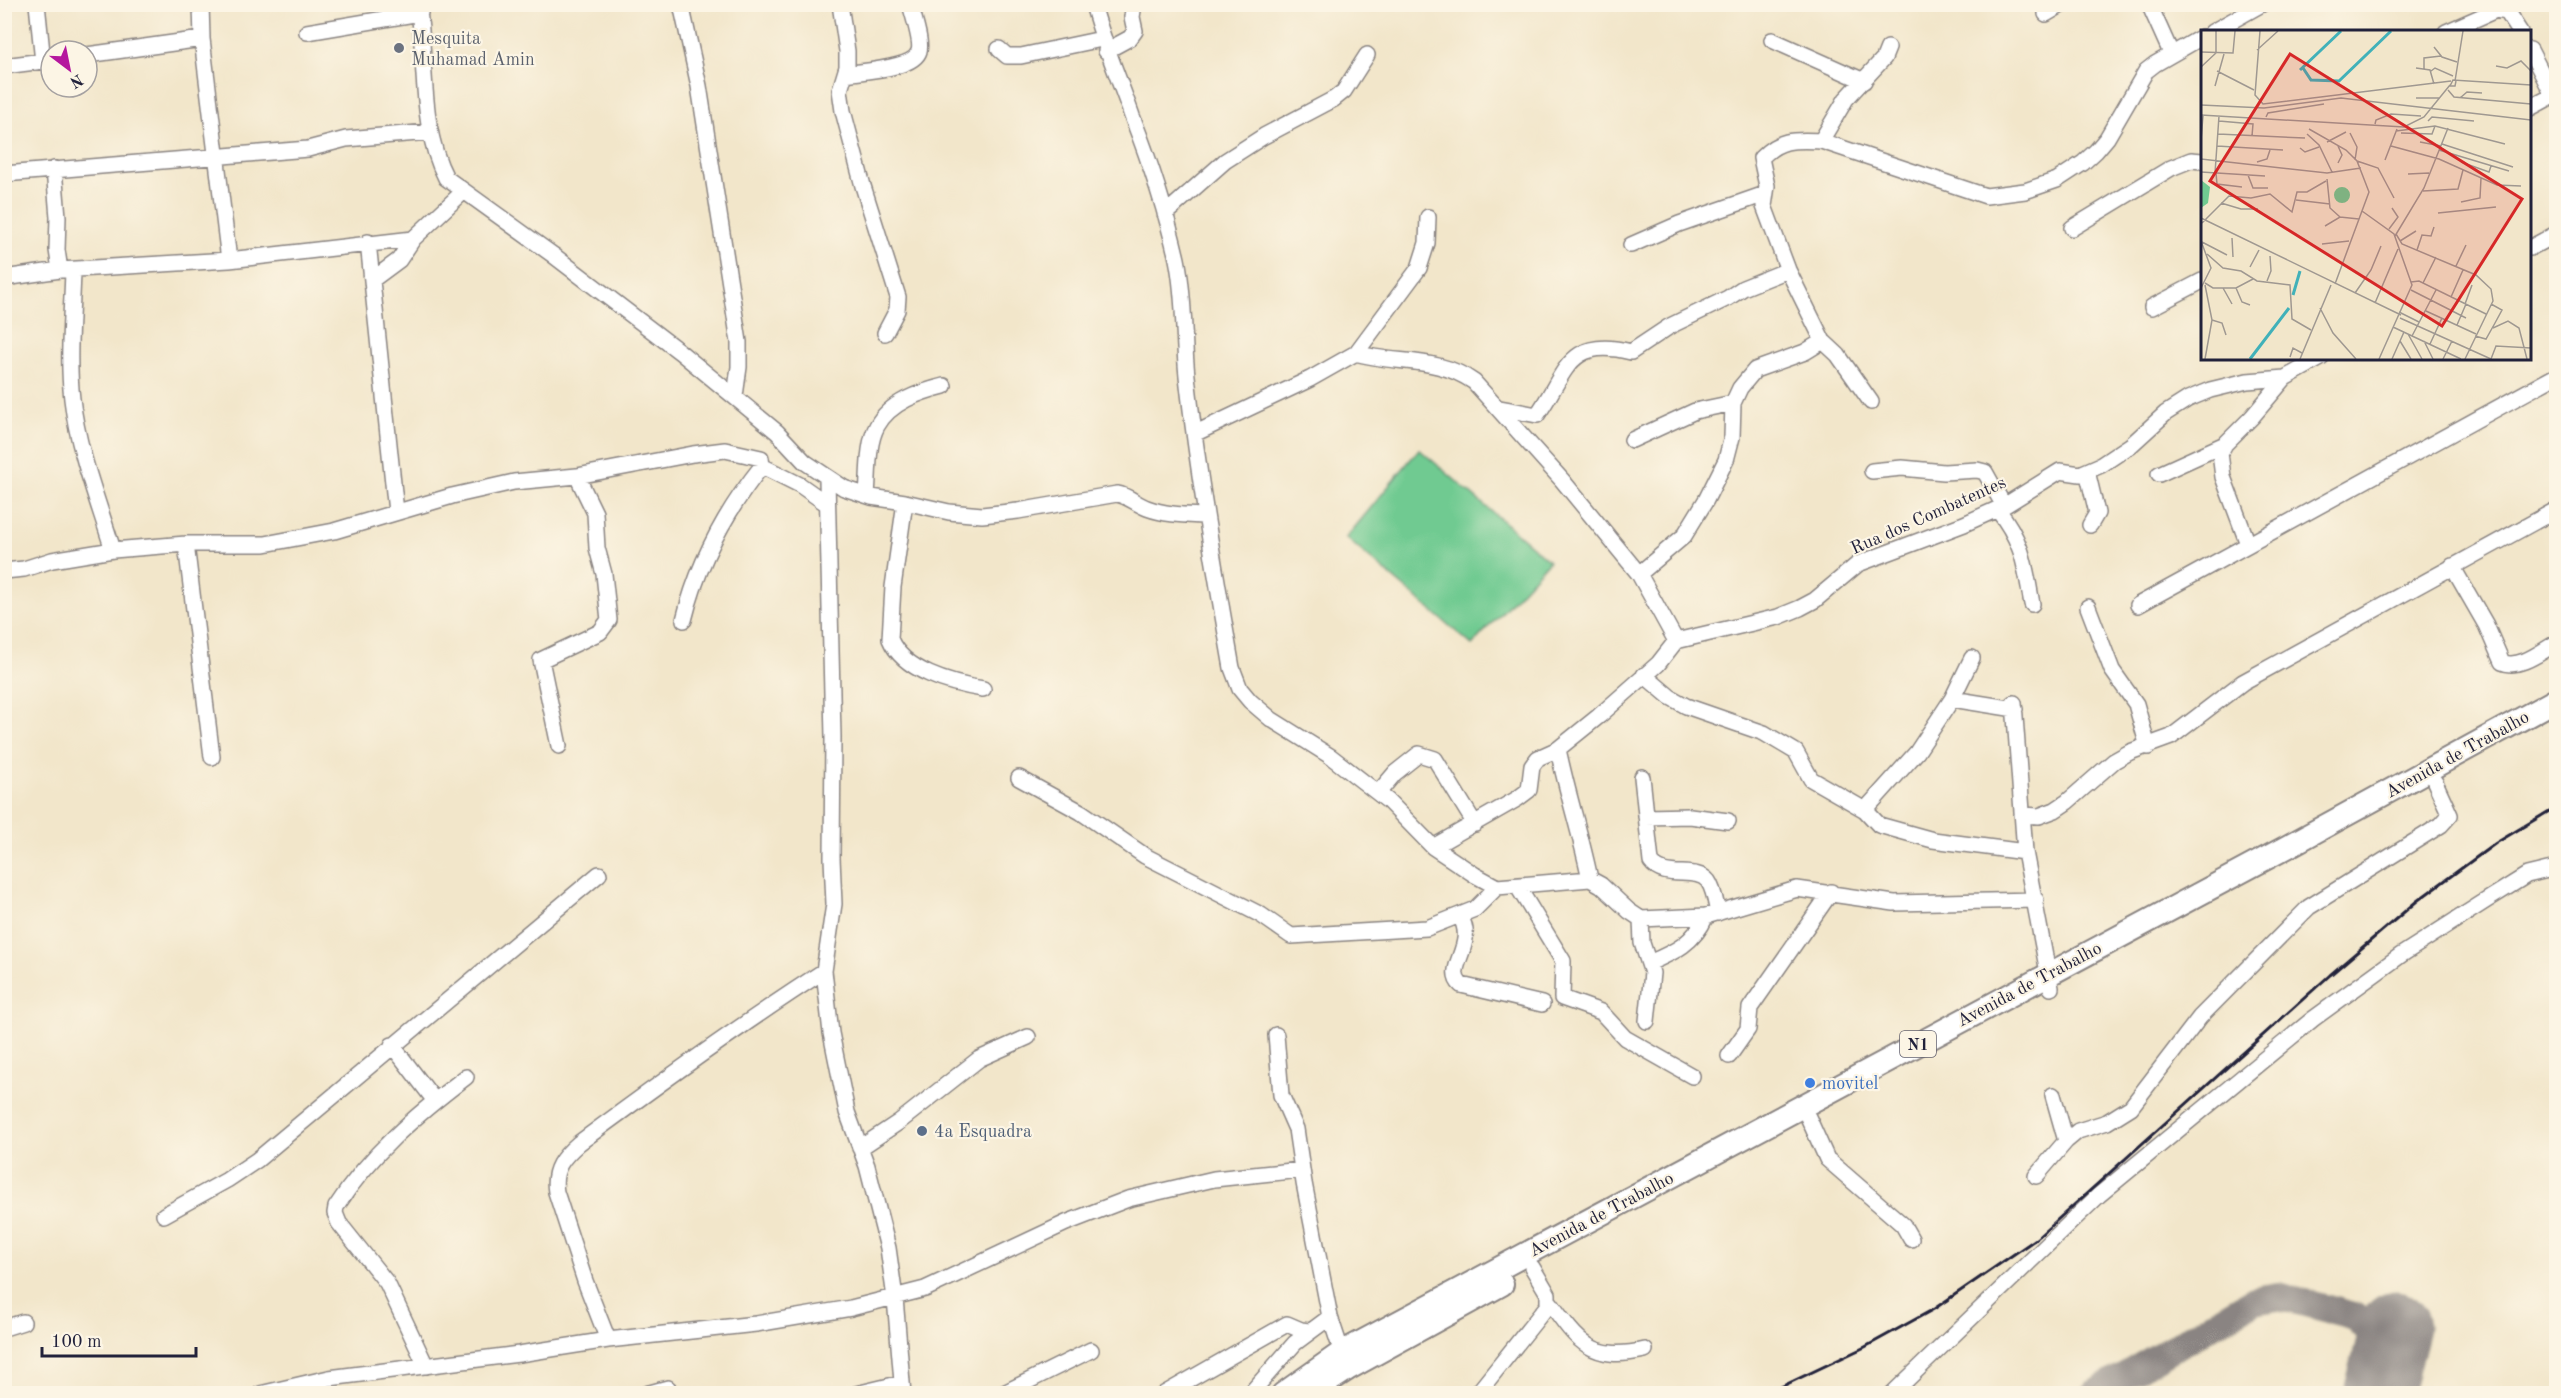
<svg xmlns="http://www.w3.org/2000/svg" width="2561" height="1398" font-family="'Old Standard TT',serif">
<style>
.green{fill:#70ca91;stroke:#497666;stroke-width:1.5}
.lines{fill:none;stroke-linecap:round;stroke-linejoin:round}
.taxiway{stroke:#8a8482;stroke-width:28}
.runway{stroke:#8a8482;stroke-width:69}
.minor-casing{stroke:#8a8482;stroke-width:18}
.highway-casing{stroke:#8a8482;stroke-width:26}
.minor{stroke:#fff;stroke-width:15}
.highway{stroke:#fff;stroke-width:22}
.rail{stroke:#22223b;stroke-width:3}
.worship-dot{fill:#6b7280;stroke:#fcf5e5;stroke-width:2}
.shop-dot{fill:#3f7fe0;stroke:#fcf5e5;stroke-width:2}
.service-dot{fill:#5c6f8a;stroke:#fcf5e5;stroke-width:2}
.labels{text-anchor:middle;stroke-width:4.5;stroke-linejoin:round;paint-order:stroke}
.shield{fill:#fcf5e5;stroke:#63616e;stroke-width:1.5}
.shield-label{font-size:16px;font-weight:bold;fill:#22223b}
.worship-label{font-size:18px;fill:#5b616d;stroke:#fcf5e5;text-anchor:start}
.street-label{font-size:18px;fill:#22223b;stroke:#fcf5e5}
.shop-label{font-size:18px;fill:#366cbe;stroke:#fcf5e5;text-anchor:start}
.service-label{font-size:18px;fill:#4e5e75;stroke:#fcf5e5;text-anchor:start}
.inset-river{fill:none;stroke:#41b1b9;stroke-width:3}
.inset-road{fill:none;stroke:#9f9891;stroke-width:1.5}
.view{fill:#d62828;fill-opacity:0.15;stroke:#d62828;stroke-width:3}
.inset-edge{fill:none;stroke:#22223b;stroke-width:3}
</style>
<rect width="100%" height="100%" fill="#fcf5e5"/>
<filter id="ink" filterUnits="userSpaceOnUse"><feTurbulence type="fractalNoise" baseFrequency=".0167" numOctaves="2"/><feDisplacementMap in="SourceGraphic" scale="12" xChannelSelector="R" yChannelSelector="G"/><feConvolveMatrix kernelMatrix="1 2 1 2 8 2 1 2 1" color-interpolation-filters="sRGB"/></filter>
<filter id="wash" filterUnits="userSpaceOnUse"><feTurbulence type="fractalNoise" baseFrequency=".008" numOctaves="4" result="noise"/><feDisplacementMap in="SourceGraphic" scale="24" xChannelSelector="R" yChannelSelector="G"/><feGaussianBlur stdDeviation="1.35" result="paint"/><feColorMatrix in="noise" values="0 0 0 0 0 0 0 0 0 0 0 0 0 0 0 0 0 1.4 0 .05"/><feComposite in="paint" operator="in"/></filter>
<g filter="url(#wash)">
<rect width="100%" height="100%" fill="#f2e6ca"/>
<path class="green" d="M1419,449L1549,561L1472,645L1346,538Z"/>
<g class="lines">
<path class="taxiway" d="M2094,1394L2254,1300L2278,1296L2355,1316L2376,1338L2386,1361"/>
<path class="runway" d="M2378,1394L2395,1326"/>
</g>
</g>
<g filter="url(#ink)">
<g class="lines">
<defs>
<path id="minor" d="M37,4L43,62
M201,4L202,39L229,260
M418,4C427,61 419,127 446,178L553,255L680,352L777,432L805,462L844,488L871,497L905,502L949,512L982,515L1018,511L1117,494C1129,496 1136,504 1147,508C1166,515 1185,515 1205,516
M681,4L699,86L739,342V367L735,396
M840,4L847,51V67L840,90L843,111L863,186L898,297L897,310L885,333
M1093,4C1103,43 1119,78 1132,116C1150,162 1166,211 1177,259C1185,297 1183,337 1187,376C1198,474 1215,571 1232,668L1240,689L1250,701L1271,719L1330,756L1388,801L1433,847L1475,875L1497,887L1590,879L1601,885L1629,911L1641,919L1706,916L1797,889L1894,903L2036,900
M2149,4L2171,53
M2046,14L2063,4
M307,32L420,13
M2212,32L2262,4
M2446,32L2496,10L2507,12L2520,32
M1772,40L1864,81
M999,49L1007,56H1021L1102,39
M2530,50L2553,95
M1106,51L1130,38L1135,31L1132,17L1134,4
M87,55L202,39
M4,66L51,60
M845,74C862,71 914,69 919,51C922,42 913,15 910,4
M2530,108L2556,94
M1821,141L1846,99L1884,58L1888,48
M54,169L58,217L57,250L60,270
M4,174L308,149L346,139L430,132
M1165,214L1225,161L1264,136L1334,99L1344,91L1367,55
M2072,228L2171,168L2191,160L2202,161
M368,242L396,512
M1631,245L1679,224L1765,194
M2530,248L2556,234
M73,270C72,313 67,357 72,399C78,451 98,501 113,550
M4,278L60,270L229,260L413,239L464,191
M372,280L399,260L413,239
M2152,307L2202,281
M1823,341L1838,355L1871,402
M1356,353C1396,365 1438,356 1474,382L1562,480L1639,574L1676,641
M1500,408L1537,415C1567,373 1567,336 1631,352L1670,326L1728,298L1743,288L1788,270
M1196,433L1310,379L1356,353L1419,268L1427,243L1428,217
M1632,440L1695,411L1733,403
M1872,471L1902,468L1944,472L1977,470L1985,472L2004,506
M2087,471L2097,513L2090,525
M2159,474L2225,444
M827,479L833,737L832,858L834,904L824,971L831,1033L847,1112L867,1166L888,1248L895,1298L903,1394
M867,495C869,474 867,444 877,426C890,402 920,392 944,386
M905,502L893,587L890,639C903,671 951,684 983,689
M1997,509C2023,541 2025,565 2032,604
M186,544L212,757
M2248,544L2223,477L2220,453L2225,444L2252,417L2285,378
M2452,566L2486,625L2502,662C2519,670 2542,651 2556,643
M4,571L24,569L52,560L113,550L186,544H265L334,531L452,496L514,482L577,476L693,454L725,450L761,458L762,466L800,485L827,504
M1639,574L1684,536L1706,500L1726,460L1732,437L1733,403L1740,388L1755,370L1805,352L1823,341L1788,270L1764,206L1767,186L1761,158C1780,138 1795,140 1821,141L1986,196L2025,191L2057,180L2083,163L2096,151L2107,138L2146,71L2155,64L2202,37
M2138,605L2556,376
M2088,607L2112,670L2136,704L2148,747
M684,620C698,563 726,511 762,466
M1644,675L1670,697L1686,706L1764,733L1796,752L1811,779L1865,810L1879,825L1933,840L2025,852
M1952,699L1972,658
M2014,703L2025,852L2051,988
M559,746L541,660L600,632L609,620L604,574L597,548L595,513L577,476
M1558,749C1567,793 1581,835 1590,879
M1642,777L1651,862C1664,881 1696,866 1708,881C1714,889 1716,904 1718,913
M1019,778L1081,812L1145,856L1261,915L1291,936L1427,928L1475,909L1497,887
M1378,793L1395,773L1419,754L1435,759L1475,824
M1865,810L1917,752L1952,699L2015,709
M2022,815L2039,816L2055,810L2067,802L2114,761L2130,752L2171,737L2243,682L2556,510
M1646,817L1690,816L1728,821
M1433,847L1517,799L1529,790L1532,766L1538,758L1558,749L1599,716L1658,664L1676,641L1778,617L1800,608L1815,600L1858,564L1964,524L2004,506L2060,471L2080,474L2101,465L2131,445L2166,413L2188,399L2210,390L2247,381L2285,378L2321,358
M1518,887L1563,961L1562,998L1601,1012L1625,1038L1692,1076
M1460,916C1478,946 1443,968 1461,985L1542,1004
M1641,919L1642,943L1652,973L1647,1021
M1649,963C1675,952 1694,943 1706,916
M1276,1035L1281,1095L1296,1129L1304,1183L1330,1317L1344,1359
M392,1045L435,1101
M1729,1056L1748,1029L1750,1008L1831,892
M2053,1095L2066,1141
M1808,1117L1827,1159L1903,1225L1911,1239
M860,1148L899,1122L979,1059L1028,1037
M2036,1176L2066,1141L2078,1131L2107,1122L2131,1107L2200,1017L2309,907L2441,825L2450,815L2435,782
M164,1215L227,1180L257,1160L599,874
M1549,1301C1578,1342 1591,1362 1645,1350
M4,1328L23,1322
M608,1340L585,1281L556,1192C552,1169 563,1157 579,1143C660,1083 740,1025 824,971
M426,1366L387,1283L339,1223L335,1213L336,1207C370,1154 416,1115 466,1077
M260,1394L329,1378L519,1354L608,1340L756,1324L851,1308L925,1289L1066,1223L1128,1199L1214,1179L1301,1170
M646,1394L668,1388
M856,1394L902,1383
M1002,1394L1091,1350
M1164,1394L1287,1324L1301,1330L1309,1331
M1250,1394L1295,1343L1330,1317
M1477,1394L1548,1305V1294L1532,1267
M1892,1394L2099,1195L2313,1019L2401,955L2487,900L2527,875L2556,868"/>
<path id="highway" d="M1283,1394L1341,1353L2287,847L2556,700
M1309,1394L1349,1368L1502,1284"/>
</defs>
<use href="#minor" class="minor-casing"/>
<use href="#highway" class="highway-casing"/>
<use href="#minor" class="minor"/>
<use href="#highway" class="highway"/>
<path class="rail" d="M1766,1394L1865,1347L1934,1309L2036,1239L2330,975L2417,901L2496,843L2556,807"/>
</g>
</g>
<circle class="worship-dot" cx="399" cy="48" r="6"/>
<circle class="shop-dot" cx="1810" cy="1083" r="6"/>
<circle class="service-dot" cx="922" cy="1131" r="6"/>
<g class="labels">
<rect class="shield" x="1900" y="1031" width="36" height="26" rx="4.5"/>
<g class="shield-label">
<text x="1918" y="1050">N1</text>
</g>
<g class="worship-label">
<text x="411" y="44">Mesquita<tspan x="411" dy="21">Muhamad Amin</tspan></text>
</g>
<g class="street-label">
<text transform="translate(1928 515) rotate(-24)" y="6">Rua dos Combatentes</text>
<text transform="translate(2457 754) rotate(-29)" y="6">Avenida de Trabalho</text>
<text transform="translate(2029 984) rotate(-28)" y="6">Avenida de Trabalho</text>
<text transform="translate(1601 1214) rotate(-28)" y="6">Avenida de Trabalho</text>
</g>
<g class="shop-label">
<text x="1822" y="1089">movitel</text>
</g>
<g class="service-label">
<text x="934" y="1137">4a Esquadra</text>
</g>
</g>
<g transform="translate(2201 30)">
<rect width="330" height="330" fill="#f2e6ca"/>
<path d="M0,150L9,157L7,173L0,178ZM133 165a8 8 0 1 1 16 0a8 8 0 1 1-16 0Z" fill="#70ca91"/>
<path class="inset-river" d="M102,38L110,50L138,51L190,1M99,40L140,1M92,265L99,241M49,329L88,278"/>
<path class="inset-road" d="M15,1V22M59,1L54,65L62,74L250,51M233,17L241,27L256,32M56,20L77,1M0,22L32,23L34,1M295,36L306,38L320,31L330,41M0,37L16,22M215,38L229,40L233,54M223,39V28L240,26M16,41L53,60M230,41L234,38L252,46M254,51L262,1M255,51L254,56H249L252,50L330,55M14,56L23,24M247,60L253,67L330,74M215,68H239M259,68L266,62L281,63M0,75L63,78L140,68L330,90M0,85L203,97L223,87L249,55M65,87L67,83L123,74M18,91L52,94L51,106M227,91L231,87L273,91M174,94L175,90L190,84L220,86M108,99L145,120L156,131L168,162L134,254M195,101L234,96L304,114M149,103L156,117L154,130M200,103L231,104L234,96M17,104L104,108M106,104L118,115L131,142M0,110L2,86M126,112L145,102M219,112L240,116M241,114L312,137M16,116L82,120M190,116L238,129L296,155L320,156M99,118L104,122L118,117M238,120L308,141M0,129L126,143L160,138M184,130L196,99M156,131L177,138L193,168M56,132L66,129L69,120M260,132L288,142L290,136M137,133L141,125L137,116M0,142L64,146M14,143L18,86M15,143L16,154L41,157M207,144L228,143M47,145L52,158H67M126,149L129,178L139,187M222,161L257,159L262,140M95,170L129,174M260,172L279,168L280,148M20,173L40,179H57M161,181L193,204L211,255L178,329M237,183L295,177M0,188L200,285M1,193L28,166L50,168L69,164L91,182L96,162H106L125,151M124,196L139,187L158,189M188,199L197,187L191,178M195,204L201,214L275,245L290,259L292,271L264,329M194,206L223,158L247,98M31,208L32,227M0,211L10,238L0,258M199,211L215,201M1,212L26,225M121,214L148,211M216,220L221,205L230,206L233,197M6,224L22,238L40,241L56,251L89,255L91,289L110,300M255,236L265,215M49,237L58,220M66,251L70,241L69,226M210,252L218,251L285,284M4,253L12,258H35L52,249M222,253L235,227M22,258L31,274M35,258L41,272L49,275M210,260L265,288M154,263L170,240L180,216M250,267L262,240M174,273L197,219M264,274L271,255M119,278L132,303L155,329M225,281L275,304M198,282L218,292M199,288L290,329M11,290L21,293L25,305M256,295L265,274M192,297L260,329M292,298L307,291L318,298L326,329M207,304L221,329M211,306L235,260M274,306L285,309L294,293L301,280L290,274M199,311L210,329M223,311L232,329M229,314L241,288M89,327L92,318L101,323M4,329L11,290L4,255M99,329L130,255M191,329L203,302M242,329L251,311M290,329L295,316L330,318"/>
<path class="view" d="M89,24L321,169L241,296L9,151Z"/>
<rect width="330" height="330" class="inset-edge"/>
</g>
<rect width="2561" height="1398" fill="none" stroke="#fcf5e5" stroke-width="24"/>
<g transform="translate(69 69) rotate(148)"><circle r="28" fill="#fcf5e5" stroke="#a5a1a1" stroke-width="1.5"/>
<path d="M0-4.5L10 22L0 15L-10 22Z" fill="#b5179e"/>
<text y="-9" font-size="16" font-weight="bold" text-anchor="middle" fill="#22223b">N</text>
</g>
<path d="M42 1347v9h154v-9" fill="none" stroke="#22223b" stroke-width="3"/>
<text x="51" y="1347" font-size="18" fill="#22223b" stroke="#fcf5e5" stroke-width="4.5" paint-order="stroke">100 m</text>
</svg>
